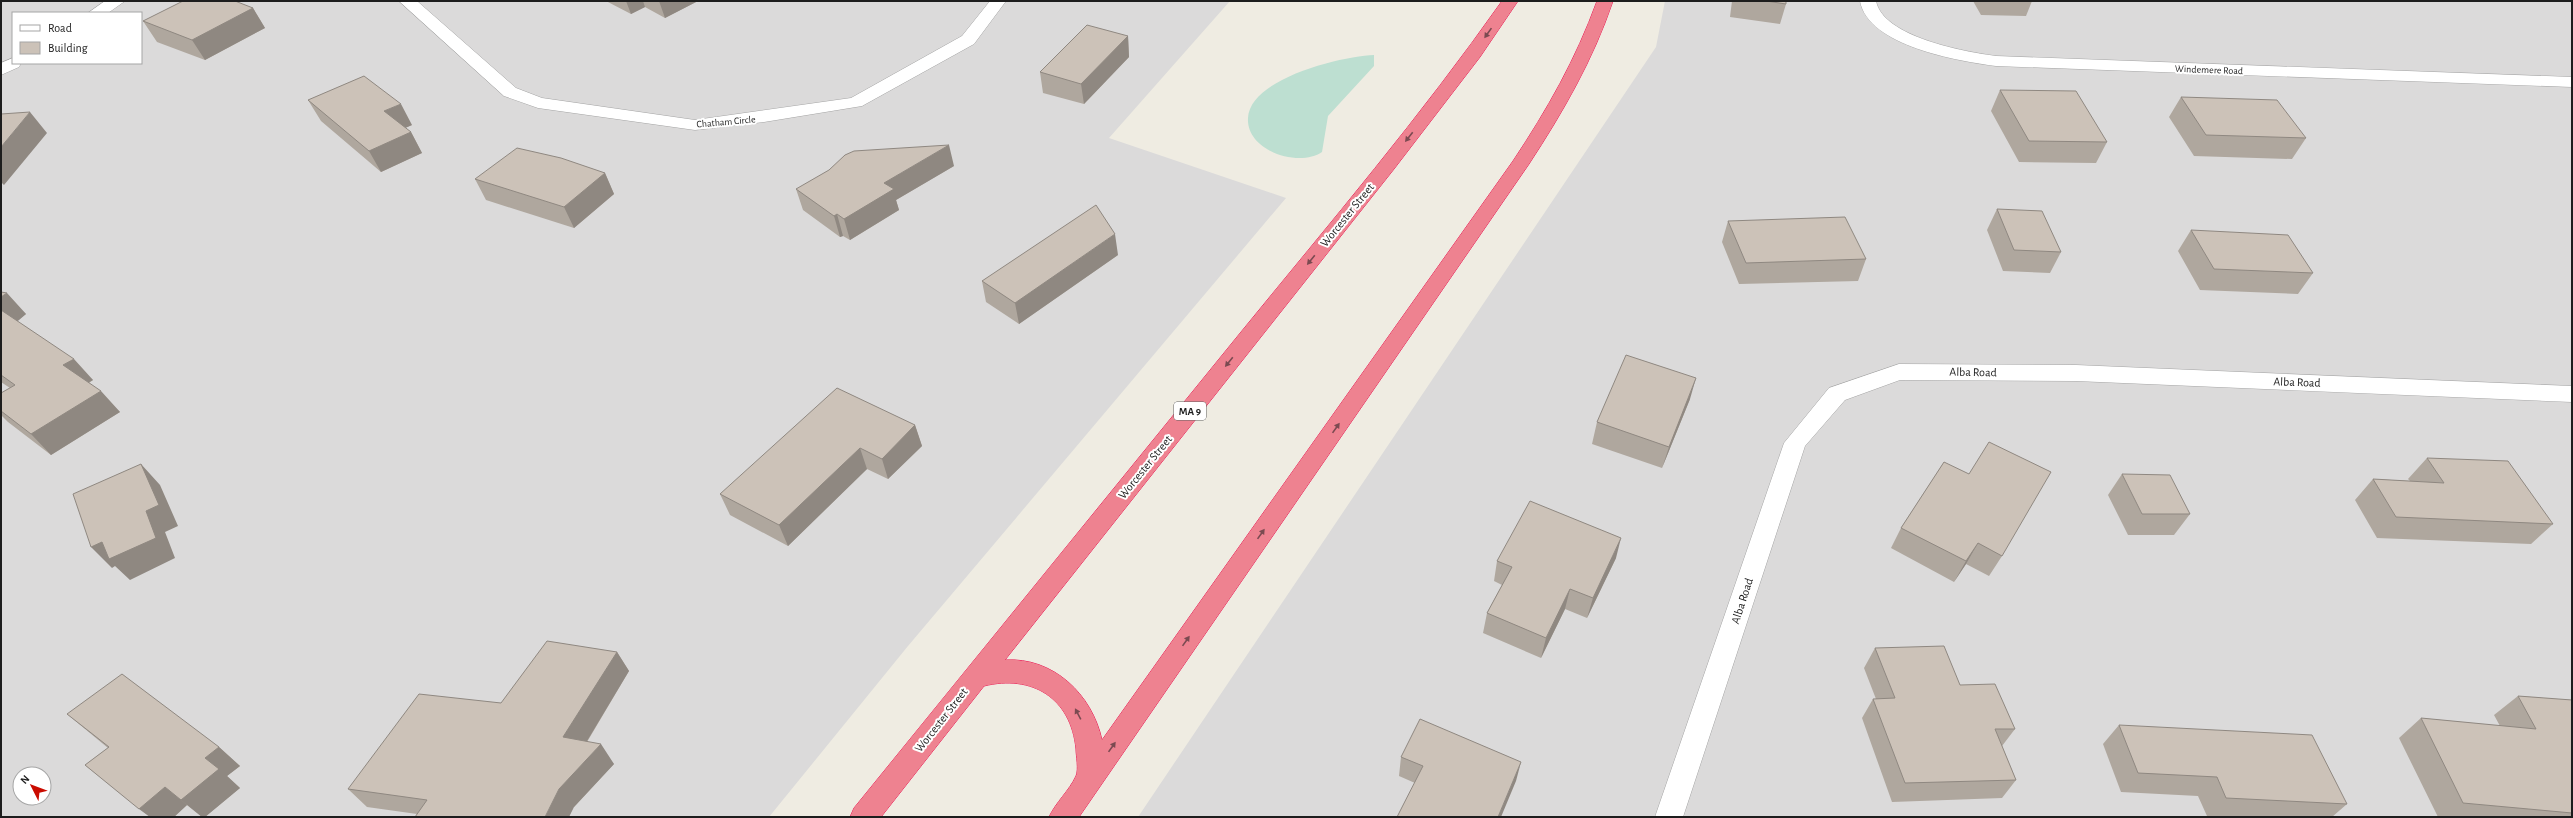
<svg xmlns="http://www.w3.org/2000/svg" width="2573" height="818" font-family="'Alegreya Sans',sans-serif">
<style>
.residential{fill:#dbdada;fill-rule:evenodd}
.wetland{fill:#bddfd1}
.lines{fill:none;stroke-linecap:round;stroke-linejoin:round}
.minor-casing{stroke:#a4a4a4;stroke-width:1}
.highway-casing{stroke:#e81451;stroke-width:1}
.minor{fill:#fff;fill-rule:evenodd}
.highway{fill:#ee8290;fill-rule:evenodd}
.wall{fill:#afa79e}
.shaded-wall{fill:#8f8881}
.building{fill:#ccc2b8;stroke:#8f8881}
.oneway{fill:#7b4a51}
.labels{text-anchor:middle;stroke-width:4;stroke-linejoin:round;paint-order:stroke}
.far-street-label{font-size:10px;fill:#1d1d1d;stroke:#fff}
.shield{fill:#fff;stroke:#616161;stroke-width:1}
.shield-label{font-size:11px;font-weight:bold;fill:#1d1d1d}
.street-label{font-size:12px;fill:#1d1d1d;stroke:#fff}
</style>
<rect width="100%" height="100%" fill="#efece2"/>
<path class="residential" d="M1,1H1230L1109,138L1286,198L908,646L769,817H1ZM13,13H141V63H13ZM20,774H44V798H20Z
M1665,1H2572V817H1138L1656,47Z"/>
<path class="wetland" d="M1374,55V66L1328,116L1322,152C1299,168 1246,151 1248,118C1250,78 1343,56 1374,55Z"/>
<g class="lines">
<defs>
<path id="minor" d="M105,1H125L108,13H88Z
M399,1H417L516,88L542,98L695,120L851,98L962,36L990,1H1006L974,44L862,106L764,122L695,130L538,108L504,96Z
M1860,1H1876C1883,37 1965,52 1996,56L2572,77V87L1996,66C1958,61 1868,46 1860,1Z
M13,58V63H21L19,67L1,75V63Z
M1899,364L2076,365L2572,386V402L2076,381L1900,380L1845,400L1805,446L1683,817H1655L1784,443L1829,388Z"/>
<path id="highway" d="M1502,1H1518L1480,57L1394,169L1005,660C1053,657 1092,694 1102,740L1513,161C1547,110 1576,59 1597,1H1613C1593,60 1563,112 1529,164L1079,817H1049C1056,802 1069,791 1076,776C1079,769 1076,756 1076,749C1071,698 1032,674 984,686L881,817H850L854,808C983,649 1112,491 1241,332C1330,223 1421,116 1502,1Z"/>
</defs>
<use href="#minor" class="minor-casing"/>
<use href="#highway" class="highway-casing"/>
<use href="#minor" class="minor"/>
<use href="#highway" class="highway"/>
</g>
<path class="wall" d="M606,1H698L665,18L645,7L631,14Z
M1732,1H1786V4L1780,24L1730,17Z
M1973,1H2032L2026,16L1981,15Z
M253,8L265,28L205,60L157,42L143,21Z
M1128,36L1129,57L1084,104L1043,93L1040,72Z
M2000,90L2107,142L2096,163L2019,162L1991,111Z
M2181,97L2306,138L2292,159L2194,156L2169,117Z
M308,100L412,125L405,128L411,132L422,153L381,172L321,121Z
M954,166L896,200L899,210L850,240L843,236L840,237L803,210L796,189Z
M605,173L614,194L574,228L486,200L475,179Z
M1997,209L2061,252L2050,273L2003,271L1987,230Z
M1728,221L1866,259L1858,281L1739,284L1722,242Z
M2191,230L2313,273L2298,294L2200,290L2178,251Z
M1118,255L1019,324L986,302L982,281Z
M1,292L26,314L17,321L93,380L89,383L120,412L51,455L8,422L1,415V393L10,388L1,382Z
M1690,399L1662,468L1592,444L1597,422Z
M915,425L922,446L888,479L867,469L788,546L730,515L720,494Z
M2427,458L2553,524L2531,544L2377,538L2355,500L2373,479L2410,481L2408,479Z
M1944,462L2002,556L1989,576L1966,564L1954,582L1891,548L1901,528Z
M2122,474L2190,514L2174,535H2128L2108,495Z
M1616,558L1587,618L1565,609L1541,658L1483,633L1487,613L1502,585L1494,581L1497,561Z
M1875,648L1960,685L2015,729L2002,746L2016,780L2002,798L1892,802L1862,718L1873,699H1876L1864,668Z
M617,652L629,671L587,742L614,764L574,807L417,814L367,807L348,789L501,703Z
M2518,696L2572,700V817H2438L2399,738L2421,718L2500,726L2494,715Z
M67,714L219,747L240,766L227,776L240,788L205,817H202L187,805L174,817H150L85,765L108,748Z
M2119,725L2347,804L2332,817H2220L2207,816L2198,796L2121,792L2103,744Z
M1401,757L1516,781L1415,783L1399,776Z"/>
<path class="shaded-wall" d="M626,1H643L645,7L631,14Z
M659,1H698L665,18Z
M253,8L265,28L205,60L192,40Z
M1128,36L1129,57L1084,104L1081,84Z
M401,104L412,125L396,132L384,111Z
M30,112L47,133L4,185L1,182V147Z
M411,132L422,153L381,172L369,151Z
M949,145L954,166L896,200L899,210L850,240L844,219L884,183Z
M605,173L614,194L574,228L564,207Z
M837,214L843,236L840,237L834,216Z
M1115,234L1118,255L1019,324L1015,303Z
M7,293L26,314L12,326L1,314V297Z
M74,359L93,380L82,386L63,365Z
M1696,378L1690,399L1662,468L1669,447Z
M101,391L120,412L51,455L31,434Z
M915,425L922,446L888,479L882,459Z
M860,448L867,469L788,546L779,525Z
M141,464L160,485L178,526L165,532L175,558L130,580L115,566L112,568L91,547L146,511Z
M1621,538L1616,558L1587,618L1593,598Z
M1978,543L1966,564L1954,582L1966,561Z
M1570,589L1565,609L1541,658L1546,638Z
M617,652L629,671L578,756L563,737Z
M601,744L614,764L574,807L569,817H545L559,789Z
M219,747L240,766L227,776L240,788L205,817H202L181,800L205,758Z
M1521,762L1516,781L1501,817H1498Z
M165,787L187,805L174,817H150L139,809Z"/>
<path class="building" d="M183,1H235L253,8L192,40L143,21Z
M1766,1H1786V4Z
M1087,25L1128,36L1081,84L1040,72Z
M364,76L401,104L384,111L411,132L369,151L308,100Z
M2000,90L2076,91L2107,142L2029,141Z
M2181,97L2277,100L2306,138L2206,135Z
M30,112L1,147V114Z
M949,145L884,183L894,189L844,219L837,214L834,216L796,189L829,170L845,155L854,151Z
M517,148L561,158L605,173L564,207L475,179Z
M1096,205L1115,234L1015,303L982,281Z
M1997,209L2042,211L2061,252L2014,250Z
M1845,217L1866,259L1746,263L1728,221Z
M2191,230L2288,235L2313,273L2214,269Z
M1,292L7,293L1,297Z
M1,310L74,359L63,365L101,391L31,434L1,411V393L15,385L1,375Z
M1626,355L1696,378L1669,447L1597,422Z
M837,388L915,425L882,459L860,448L779,525L720,494Z
M1989,442L2051,472L2002,556L1978,543L1966,561L1901,528L1944,462L1969,474Z
M2427,458L2508,461L2553,524L2396,517L2373,479L2444,483Z
M141,464L159,505L146,511L156,538L109,559L102,542L91,547L73,494Z
M2122,474L2170,475L2190,514H2142Z
M1530,501L1621,538L1593,598L1570,589L1546,638L1487,613L1512,567L1497,561Z
M547,641L617,652L563,737L601,744L559,789L545,817H415L427,800L348,789L419,694L501,703Z
M1944,646L1960,685L1995,684L2015,729H1995L2016,780L1905,783L1873,699L1895,698L1875,648Z
M122,674L219,747L205,758L219,769L181,800L165,787L139,809L85,765L109,747L67,714Z
M2518,696L2572,700V813L2463,803L2421,718L2536,729Z
M1420,719L1521,762L1498,817H1397L1423,766L1401,757Z
M2119,725L2312,735L2347,804L2226,798L2217,777L2138,773Z"/>
<defs><path id="oneway-solid" d="M-6-.8H1V-3.2L6.5 0L1 3.2V.8H-6Z"/></defs>
<g class="oneway">
<use href="#oneway-solid" transform="translate(1488 33) rotate(125)"/>
<use href="#oneway-solid" transform="translate(1409 137) rotate(128)"/>
<use href="#oneway-solid" transform="translate(1311 260) rotate(129)"/>
<use href="#oneway-solid" transform="translate(1229 362) rotate(129)"/>
<use href="#oneway-solid" transform="translate(1336 428) rotate(-55)"/>
<use href="#oneway-solid" transform="translate(1261 534) rotate(-55)"/>
<use href="#oneway-solid" transform="translate(1186 641) rotate(-55)"/>
<use href="#oneway-solid" transform="translate(1078 714) rotate(-118)"/>
<use href="#oneway-solid" transform="translate(1112 747) rotate(-55)"/>
</g>
<g class="labels">
<g class="far-street-label">
<text transform="translate(2209 69) rotate(2)" y="4">Windemere Road</text>
<text transform="translate(726 121) rotate(-5)" y="4">Chatham Circle</text>
</g>
<rect class="shield" x="1174" y="402" width="32" height="18" rx="3"/>
<g class="shield-label">
<text x="1190" y="415">MA 9</text>
</g>
<g class="street-label">
<text transform="translate(1347 215) rotate(-51)" y="4">Worcester Street</text>
<text transform="translate(1973 372) rotate(1)" y="4">Alba Road</text>
<text transform="translate(2297 382) rotate(2)" y="4">Alba Road</text>
<text transform="translate(1145 467) rotate(-51)" y="4">Worcester Street</text>
<text transform="translate(1742 601) rotate(-72)" y="4">Alba Road</text>
<text transform="translate(941 720) rotate(-52)" y="4">Worcester Street</text>
</g>
</g>
<rect width="2573" height="818" fill="none" stroke="#1d1d1d" stroke-width="4"/>
<rect x="12" y="12" width="130" height="52" fill="#ffffff" stroke="#a5a5a5"/>
<rect x="20" y="25" width="20" height="6" fill="#ffffff" stroke="#a5a5a5"/>
<text x="48" y="32" font-size="12" fill="#1d1d1d">Road</text>
<rect x="20" y="42" width="20" height="12" fill="#ccc2b8" stroke="#a5a5a5"/>
<text x="48" y="52" font-size="12" fill="#1d1d1d">Building</text>
<g transform="translate(32 786) rotate(312)"><circle r="19" fill="#ffffff" stroke="#a5a5a5"/>
<path d="M0-3L7 15L0 10L-7 15Z" fill="#ca0b00"/>
<text y="-6" font-size="11" font-weight="bold" text-anchor="middle" fill="#1d1d1d">N</text>
</g>
</svg>
